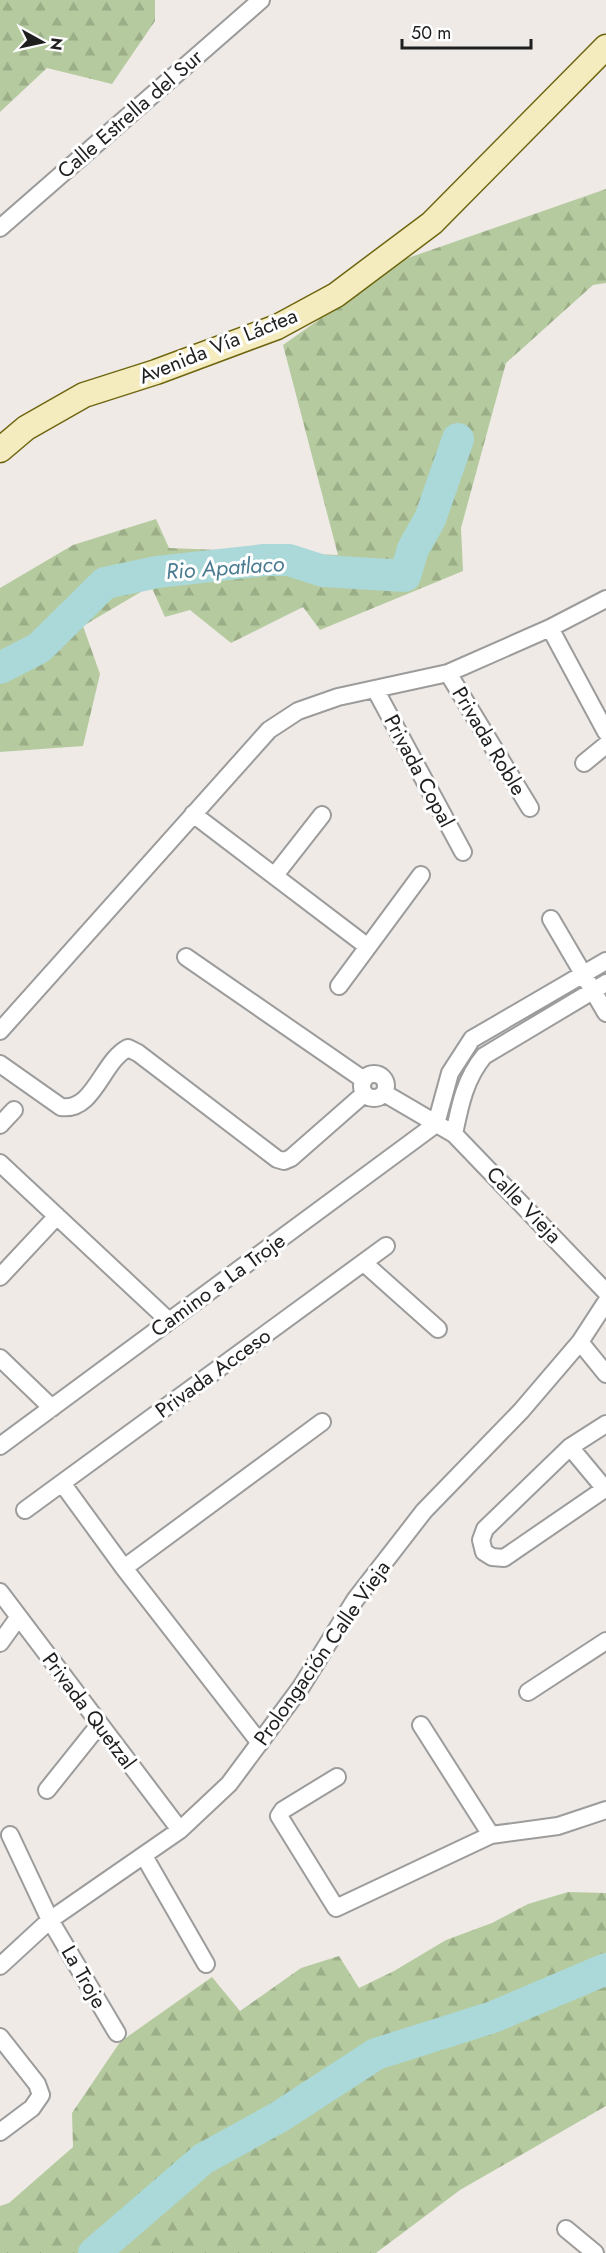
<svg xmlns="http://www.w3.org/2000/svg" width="606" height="2253" font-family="Jost,sans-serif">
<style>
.forest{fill:url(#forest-firs)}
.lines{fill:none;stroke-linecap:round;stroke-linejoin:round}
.river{stroke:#abd8d9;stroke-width:32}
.street-casing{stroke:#9c9c9c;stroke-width:20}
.secondary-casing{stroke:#6e650f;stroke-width:27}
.street{stroke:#fff;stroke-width:16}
.secondary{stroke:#f4ecbf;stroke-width:24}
.labels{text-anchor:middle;stroke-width:6;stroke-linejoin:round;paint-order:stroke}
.street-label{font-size:21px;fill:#1f1f1f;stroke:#fff}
.water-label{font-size:22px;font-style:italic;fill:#4a7b90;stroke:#fff}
</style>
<defs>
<pattern id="forest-firs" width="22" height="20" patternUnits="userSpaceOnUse" patternTransform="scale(1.5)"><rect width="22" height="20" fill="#b5cb9f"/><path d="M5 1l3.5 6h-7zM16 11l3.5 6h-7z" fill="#9bae88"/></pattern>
</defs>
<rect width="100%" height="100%" fill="#efeae6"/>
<path class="forest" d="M0,0H155V21L112,84L47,68L0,112Z
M606,189V283L593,285L506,363L461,528L463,571L320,630L303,607L231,643L190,610L165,617L151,586L83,626L100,674L83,746L0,752V588L73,545L156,519L169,548L338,555L283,345L405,259Z
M568,1892L606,1893V2106L460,2190L376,2253H0V2206L9,2203L73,2147L72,2113L120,2042L212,1977L240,2011L301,1968L339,1956L359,1988L394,1971L446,1940L492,1923L528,1904Z"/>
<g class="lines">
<path class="river" d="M0,668L39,648L105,583L157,572L265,560H289L323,571L405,576L413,549L430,519L458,439
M94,2253L203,2159L279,2117L376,2054L493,2017L606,1969"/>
<defs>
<path id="street" d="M0,228L261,0
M550,628L606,732
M448,673L530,808
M375,689L463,852
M584,763L606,745
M193,814L368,947
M275,875L322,815
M551,919L606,1013
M186,957L364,1080
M339,986L421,875
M0,1031L269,730L298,711L338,697L448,673L550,628L606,599
M0,1064L61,1107C94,1112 102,1061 128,1048L138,1053L277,1159L284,1161L291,1158L364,1094
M362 1086a12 12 0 1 1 24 0a12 12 0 1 1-24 0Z
M384,1093L454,1134L606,1292
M436,1124L450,1073L472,1039L606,961
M0,1125L14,1110
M454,1134C460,1105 465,1079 484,1056L606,983
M0,1163L169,1321
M364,1263L438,1329
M0,1277L57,1216
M580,1342L606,1374
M0,1358L52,1408
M606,1424L570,1447L485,1529L481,1540L484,1552L492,1557L504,1558L606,1488
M0,1446L436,1124
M570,1447L605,1489
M62,1483L124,1568L260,1743
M25,1510L386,1246
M124,1568L322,1422
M0,1592L180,1830
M0,1643L18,1618
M528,1692L606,1641
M421,1725L491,1835
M337,1777L283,1810L279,1816L336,1908L491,1835L558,1826L606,1810
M47,1790L99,1725
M10,1835L50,1920L117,2033
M144,1856L206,1964
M0,1966L50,1920L180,1830L229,1784L301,1687L355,1600L424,1511L521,1411L580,1342L606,1302
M0,2037L37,2084L41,2095L32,2108L0,2132
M566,2229L595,2253"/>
<path id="secondary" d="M0,450L26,428L84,395L156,372L277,327L336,295L432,223L606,47"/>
</defs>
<use href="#street" class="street-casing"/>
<use href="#secondary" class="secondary-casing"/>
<use href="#street" class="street"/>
<use href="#secondary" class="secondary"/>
</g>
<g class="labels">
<g class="street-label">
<text transform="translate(130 114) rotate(-41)" y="7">Calle Estrella del Sur</text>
<text transform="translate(218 346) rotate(-22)" y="7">Avenida Vía Láctea</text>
<text transform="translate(489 741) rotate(59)" y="7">Privada Roble</text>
<text transform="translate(419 771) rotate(62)" y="7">Privada Copal</text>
<text transform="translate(524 1205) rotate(46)" y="7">Calle Vieja</text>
<text transform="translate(218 1285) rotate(-36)" y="7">Camino a La Troje</text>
<text transform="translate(213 1373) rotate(-36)" y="7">Privada Acceso</text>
<text transform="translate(322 1653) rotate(-55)" y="7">Prolongación Calle Vieja</text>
<text transform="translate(89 1711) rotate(53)" y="7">Privada Quetzal</text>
<text transform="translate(84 1977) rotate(60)" y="7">La Troje</text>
</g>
<g class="water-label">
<text transform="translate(225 567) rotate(-4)" y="8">Rio Apatlaco</text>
</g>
</g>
<g transform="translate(42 42) rotate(98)" stroke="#ffffff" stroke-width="4.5" paint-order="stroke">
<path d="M0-4.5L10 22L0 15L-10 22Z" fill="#1f1f1f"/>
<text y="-9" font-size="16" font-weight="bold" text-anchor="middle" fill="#1f1f1f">N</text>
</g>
<path d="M402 39v9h129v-9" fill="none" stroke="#1f1f1f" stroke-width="3"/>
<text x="411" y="39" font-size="18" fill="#1f1f1f" stroke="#ffffff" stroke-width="4.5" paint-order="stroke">50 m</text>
</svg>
